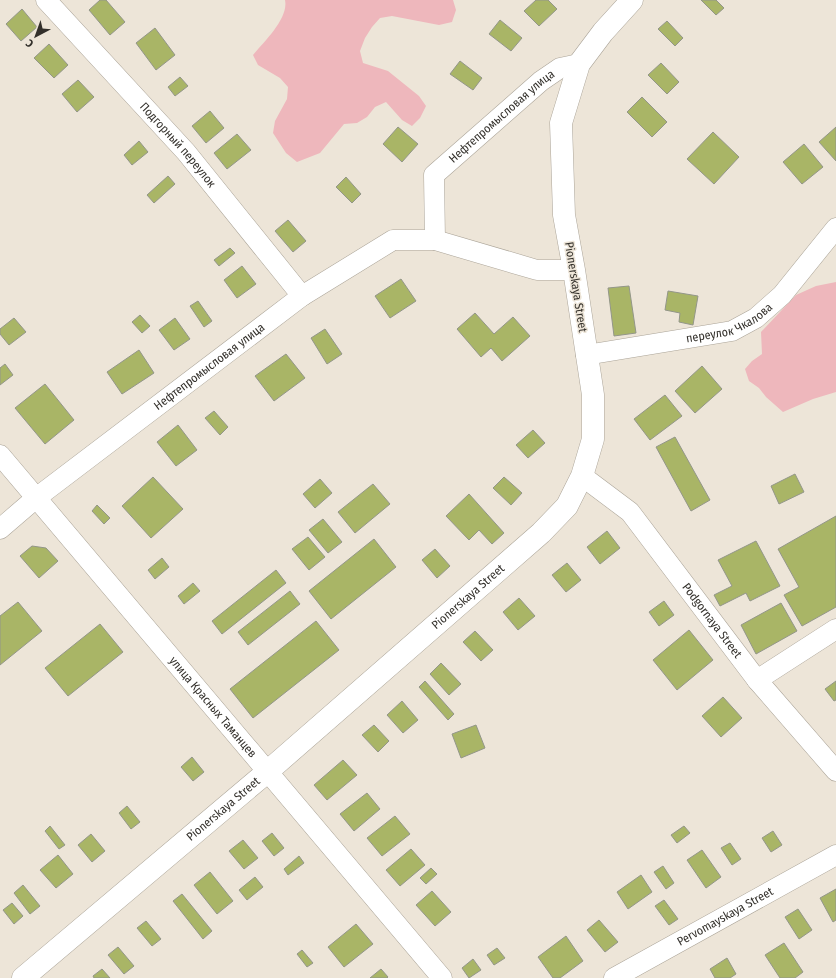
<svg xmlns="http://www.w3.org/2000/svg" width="836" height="978" font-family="'Fira Sans Condensed',sans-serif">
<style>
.green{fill:#eeb7bc}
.building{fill:#a9b566;stroke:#939689}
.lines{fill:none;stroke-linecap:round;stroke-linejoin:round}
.minor-casing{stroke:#aba498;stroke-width:21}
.secondary-casing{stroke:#aba498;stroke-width:23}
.minor{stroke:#fff;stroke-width:20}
.secondary{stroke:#fff;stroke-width:22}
.labels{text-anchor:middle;stroke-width:3;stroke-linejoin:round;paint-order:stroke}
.street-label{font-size:12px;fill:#33302b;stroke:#ede5d8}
</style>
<rect width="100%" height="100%" fill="#ede5d8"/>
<path class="green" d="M285,0H453L456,10L452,22L439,25L392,16L380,18L372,27L365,38L360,51L363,63L388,71L419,96L426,106L420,118L412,126L402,120L386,102L375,107L367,117L357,123L344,124L320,153L297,162L286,153L273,133L275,121L287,99L288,87L280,78L258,65L253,55C264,42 289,18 285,0Z
M836,282V392L813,399L783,412L766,397L759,388L749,381L745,369L752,361L762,354L761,332L796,295L816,286Z"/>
<path class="building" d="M100,0H106L125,22L110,35L89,10Z
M536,0H548L557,9L539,26L524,11Z
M701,0H716L724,8L716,15Z
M22,9L37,27L21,41L6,24Z
M500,20L522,38L511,51L489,34Z
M667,21L683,38L675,46L658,29Z
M155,28L175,55L156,70L136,43Z
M49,44L68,65L54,78L34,58Z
M460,61L482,78L473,90L450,74Z
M661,63L679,82L667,94L648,75Z
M180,77L188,86L175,96L168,87Z
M78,80L94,97L77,112L62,94Z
M642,97L667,122L652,137L627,112Z
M210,111L224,128L206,143L192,126Z
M398,127L418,144L402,162L383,144Z
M836,127V161L819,142Z
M713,132L739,157L714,184L687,159Z
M237,134L251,150L227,169L214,153Z
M139,141L148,152L132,165L124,155Z
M804,144L823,167L802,184L783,162Z
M168,176L175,184L154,203L147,195Z
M346,177L361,194L352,203L336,187Z
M288,220L306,241L293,252L275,231Z
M230,248L235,253L219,266L214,260Z
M242,266L256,284L237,298L224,280Z
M401,279L416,301L390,318L375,296Z
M629,286L636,333L614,336L608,288Z
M668,291L698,296L693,325L679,322L680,313L665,310Z
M198,301L212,321L204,327L190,306Z
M475,313L494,334L513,317L530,336L502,361L491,348L481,357L457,329Z
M140,315L150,326L142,333L132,322Z
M14,318L26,332L9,345L0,334V329Z
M175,318L190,339L174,350L159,330Z
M325,329L342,354L327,364L311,338Z
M139,350L154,373L122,394L107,372Z
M286,354L305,378L274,401L255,376Z
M5,364L13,375L0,385V368Z
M702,366L722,389L695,413L675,391Z
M45,384L74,420L45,444L15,408Z
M665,395L682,416L650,440L634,419Z
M214,411L228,427L220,435L205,418Z
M178,425L197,450L176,466L157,442Z
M533,430L545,443L528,458L516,445Z
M675,437L710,500L691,511L656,447Z
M795,474L804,492L779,504L771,486Z
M153,477L183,509L151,538L122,506Z
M504,477L522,493L511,505L493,488Z
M320,479L332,493L315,508L303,494Z
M373,484L390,504L355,533L338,512Z
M469,494L504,533L492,544L479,530L469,540L446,516Z
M97,505L110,518L104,524L92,511Z
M836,516V607L802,626L784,595L799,587L778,549Z
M323,519L342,542L328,553L309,530Z
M607,531L620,548L600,564L587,547Z
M308,537L325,557L309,570L292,549Z
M374,539L396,567L331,619L309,591Z
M756,541L780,586L750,601L746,593L720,606L714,595L732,586L718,560Z
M32,546L46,548L58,561L39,578L20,556Z
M435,549L450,566L437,578L422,560Z
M162,558L169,567L155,579L148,570Z
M567,563L581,580L566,592L552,575Z
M276,570L286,583L222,634L212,621Z
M193,583L200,591L184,604L178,596Z
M290,591L300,604L248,645L238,632Z
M519,598L535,616L518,630L503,612Z
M664,601L674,615L659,626L649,612Z
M18,602L42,631L0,665V616Z
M781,603L797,631L756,654L741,625Z
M316,621L339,650L253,718L230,689Z
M100,624L123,652L68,696L45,668Z
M689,630L713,660L677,690L653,660Z
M475,631L493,650L481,661L463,642Z
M441,663L461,684L449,695L430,674Z
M425,681L454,714L448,720L419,687Z
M836,681V700L834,701L825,689Z
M723,697L742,718L721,737L702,716Z
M402,701L418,720L403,733L387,715Z
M374,725L389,741L378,752L362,735Z
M476,725L485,748L461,758L452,734Z
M192,757L204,772L193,781L181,767Z
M343,760L357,775L327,800L314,785Z
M367,793L380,809L354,831L340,814Z
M127,806L140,822L131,829L119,813Z
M395,816L410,834L382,856L367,838Z
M50,826L65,845L59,849L45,831Z
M684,826L690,833L677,843L671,835Z
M773,831L782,845L771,852L762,838Z
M272,833L284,848L274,856L262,841Z
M91,834L105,851L92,862L78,845Z
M243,840L258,858L244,869L229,851Z
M730,843L741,859L732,865L721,848Z
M411,849L425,865L400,886L386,870Z
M702,850L721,877L706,888L687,860Z
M58,855L73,874L56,888L40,870Z
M299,856L304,863L288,875L284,869Z
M663,866L674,883L666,889L654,872Z
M431,868L437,874L426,884L420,878Z
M210,872L233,901L217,914L194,885Z
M641,875L652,892L628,909L617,892Z
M255,877L263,887L247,900L239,890Z
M23,885L40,906L30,914L14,893Z
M836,889V920L833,922L820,898Z
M432,891L451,912L435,926L416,905Z
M182,894L212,931L203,939L173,901Z
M664,900L678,919L669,925L655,906Z
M12,903L23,916L14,924L3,910Z
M798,909L812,930L799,939L785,917Z
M599,920L618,942L605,952L587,930Z
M146,921L161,939L152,946L137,928Z
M356,924L373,944L344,967L328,947Z
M566,936L583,961L560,978H553L538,957Z
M784,943L803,972L795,978H780L765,955Z
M118,947L134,966L124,974L108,955Z
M497,948L505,958L494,965L487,955Z
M302,950L313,963L307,967L297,954Z
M727,958L736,974L730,978H715L710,969Z
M473,959L481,970L469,978L462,968Z
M102,969L110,978H94L93,976Z
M381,969L388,977L387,978H370Z"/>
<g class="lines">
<defs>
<g id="minor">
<path id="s1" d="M46,0L186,152L302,296"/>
<path d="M435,240L537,270H574"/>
<path id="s2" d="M586,355L732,331L756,318L782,295L836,228"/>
<path id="s3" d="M0,455L442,978"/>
<path id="s4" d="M582,476L630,512L757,680L836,771"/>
<path id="s5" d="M0,529L36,498L302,296L393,240H435L434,175L541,81L560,68L579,64"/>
<path d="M757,680L836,629"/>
<path id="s6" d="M614,978L836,855"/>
</g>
<g id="secondary">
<path id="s7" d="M23,978L267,772L541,533L567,506L582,476L593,439V395L574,270L564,215L561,123L579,64L603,32L632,0"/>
</g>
</defs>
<use href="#minor" class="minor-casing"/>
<use href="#secondary" class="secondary-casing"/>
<use href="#minor" class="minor"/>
<use href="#secondary" class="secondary"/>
</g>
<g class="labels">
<g class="street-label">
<text dy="4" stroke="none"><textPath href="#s5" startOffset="685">Нефтепромысловая улица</textPath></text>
<text dy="4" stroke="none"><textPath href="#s1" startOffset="196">Подгорный переулок</textPath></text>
<text transform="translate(576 287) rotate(81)" y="4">Pionerskaya Street</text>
<text dy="4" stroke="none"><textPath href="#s2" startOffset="148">переулок Чкалова</textPath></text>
<text dy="4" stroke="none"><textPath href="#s5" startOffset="265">Нефтепромысловая улица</textPath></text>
<text dy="4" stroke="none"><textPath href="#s7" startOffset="586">Pionerskaya Street</textPath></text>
<text dy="4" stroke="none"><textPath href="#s4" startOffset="196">Podgornaya Street</textPath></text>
<text dy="4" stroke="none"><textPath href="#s3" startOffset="330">улица Красных Таманцев</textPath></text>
<text dy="4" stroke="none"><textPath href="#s7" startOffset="262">Pionerskaya Street</textPath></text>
<text dy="4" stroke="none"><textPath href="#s6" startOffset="127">Pervomayskaya Street</textPath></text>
</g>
</g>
<g transform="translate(36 36) rotate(221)" stroke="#ede5d8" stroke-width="3" paint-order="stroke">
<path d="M0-3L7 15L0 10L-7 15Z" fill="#33302b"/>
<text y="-6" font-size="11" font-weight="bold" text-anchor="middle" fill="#33302b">С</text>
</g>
</svg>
